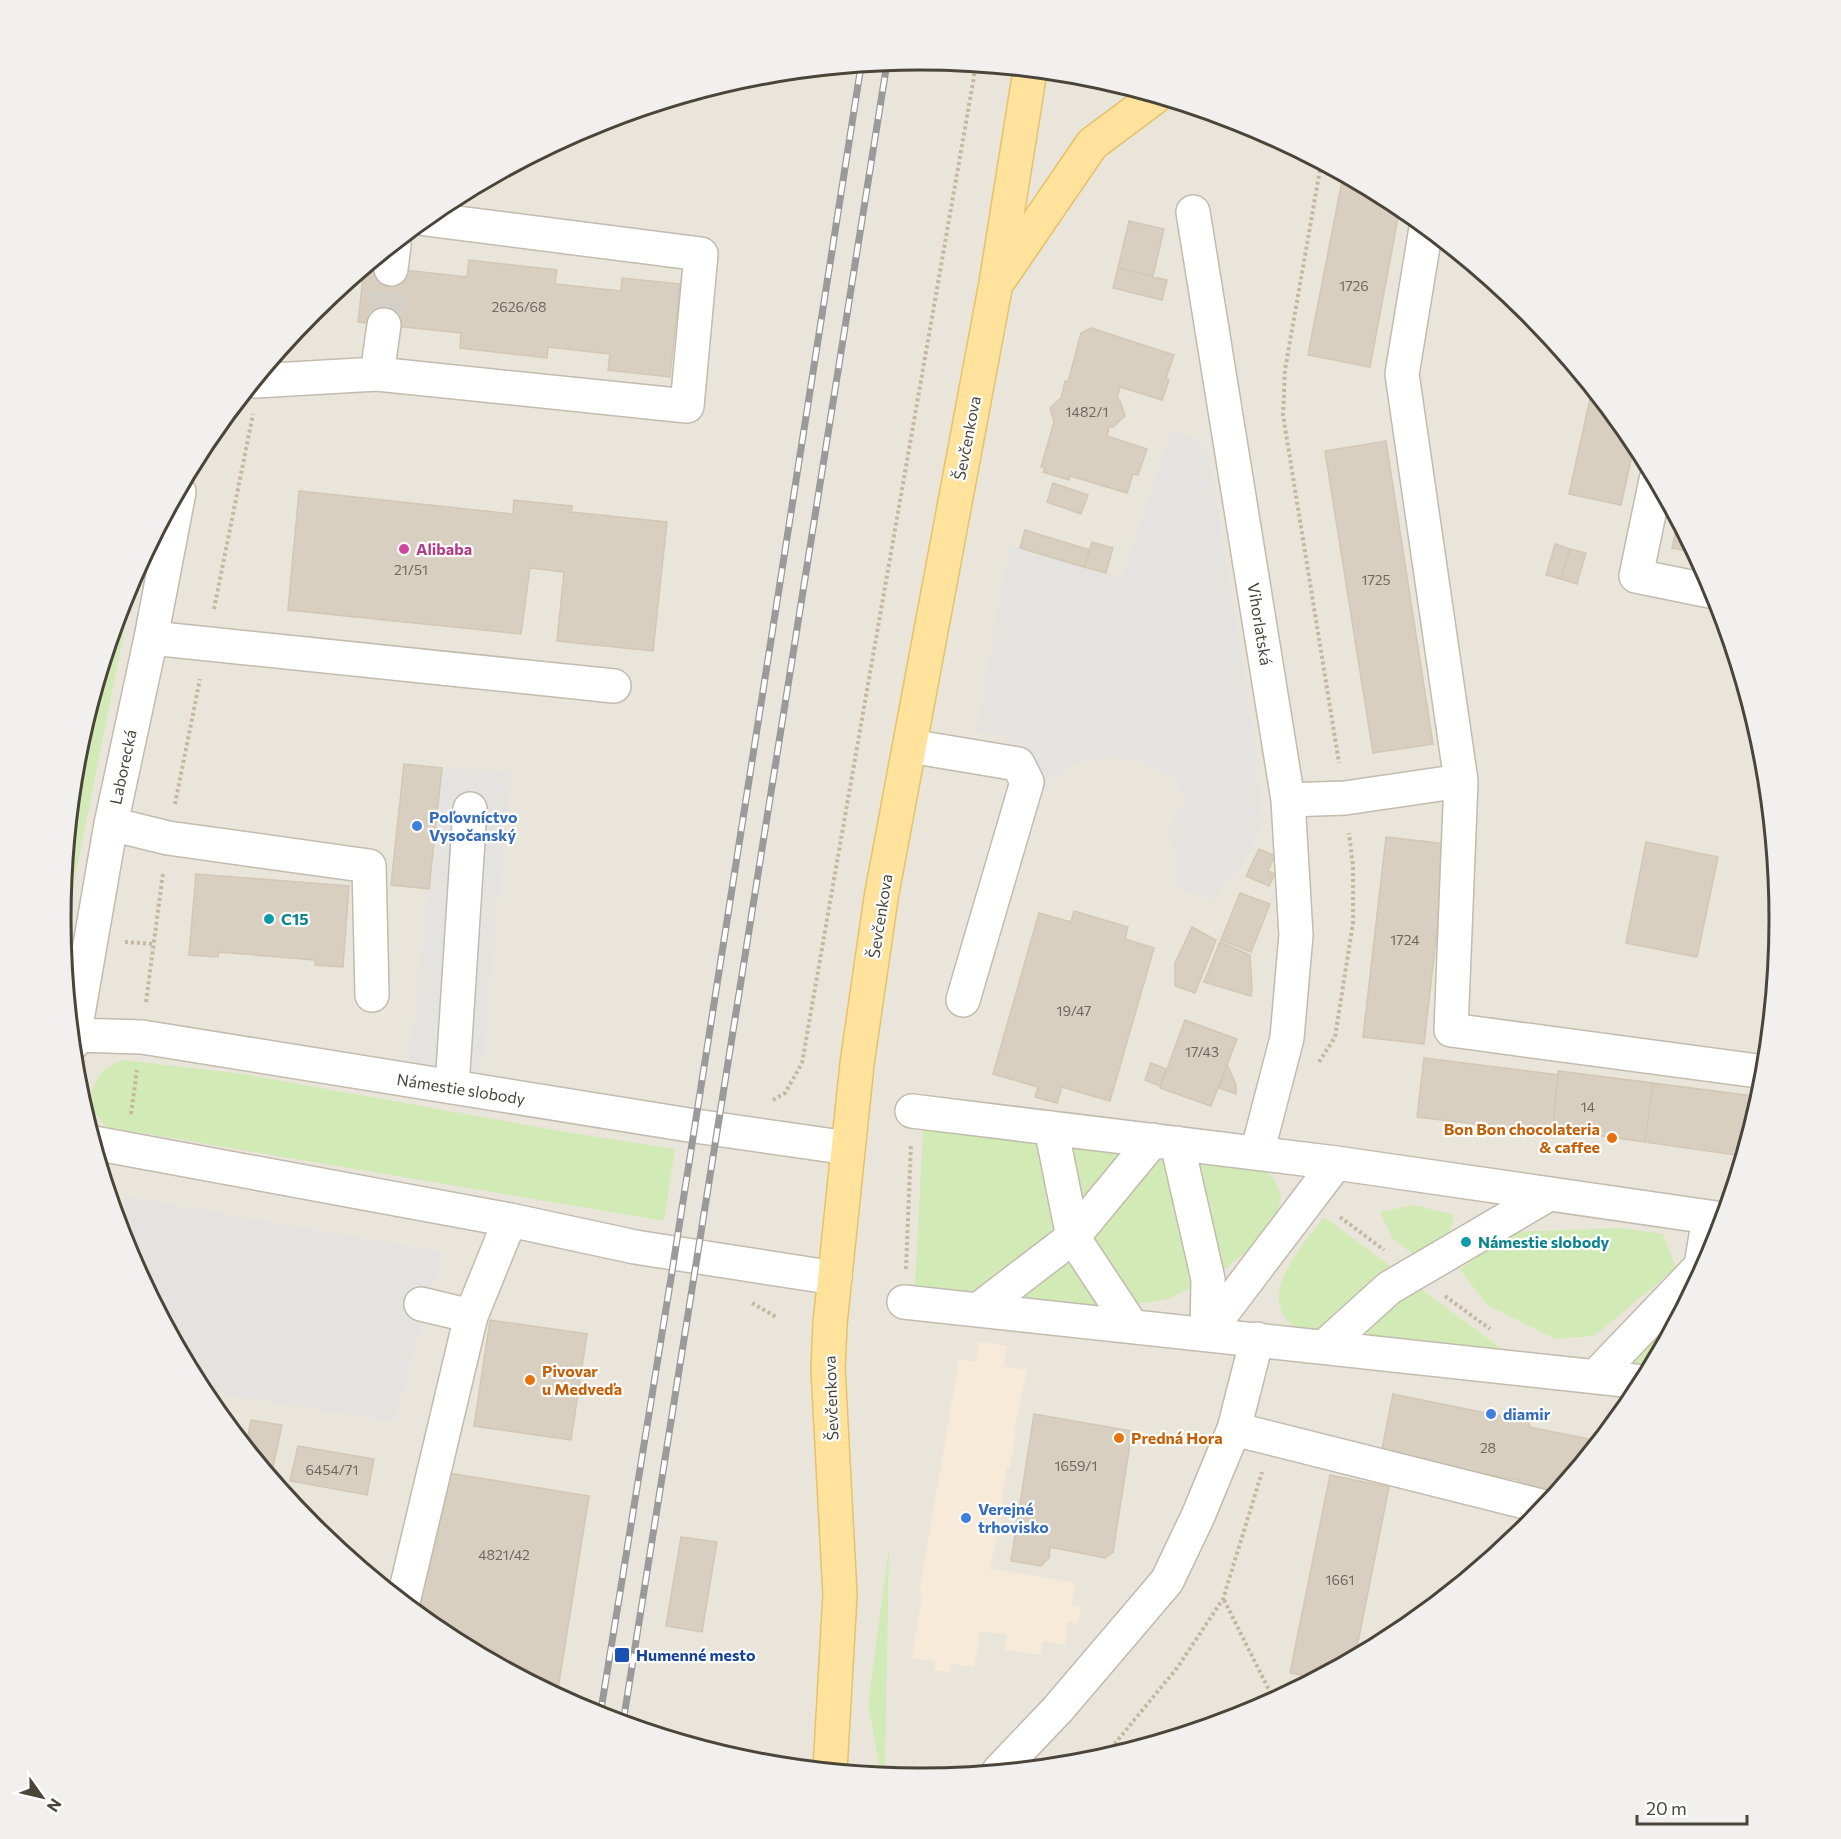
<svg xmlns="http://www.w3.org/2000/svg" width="1841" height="1839" font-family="Commissioner,sans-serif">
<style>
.residential{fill:#eae5da}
.commercial{fill:#f7ead8}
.green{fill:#d2eab5}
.parking{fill:#e5e3e0}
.building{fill:#d8cfc1;stroke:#d3c7b4;stroke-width:1.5}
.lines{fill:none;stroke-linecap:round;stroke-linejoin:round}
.minor-tunnel{stroke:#d4d0c8;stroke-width:33;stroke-dasharray:33 16;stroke-linecap:butt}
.minor-casing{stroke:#c2bbae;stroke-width:36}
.major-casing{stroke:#e6c16a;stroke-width:36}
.path{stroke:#c4b79f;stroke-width:4;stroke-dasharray:3 3;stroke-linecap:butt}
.minor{stroke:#fff;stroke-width:33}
.major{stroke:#ffe39c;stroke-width:33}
.rail-casing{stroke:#9a9a9a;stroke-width:7}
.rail{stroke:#fff;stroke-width:4.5;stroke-dasharray:14;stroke-linecap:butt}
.hotel-dot{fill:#d1479c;stroke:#fff;stroke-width:2}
.shop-dot{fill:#3f7fe0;stroke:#fff;stroke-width:2}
.culture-dot{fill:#0f9aa8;stroke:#fff;stroke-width:2}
.food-dot{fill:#e8710a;stroke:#fff;stroke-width:2}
.transit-dot{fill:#1a4fb4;stroke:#fff;stroke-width:2}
.labels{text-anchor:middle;stroke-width:4.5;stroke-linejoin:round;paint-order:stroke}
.number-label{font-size:14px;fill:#6e675b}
.street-label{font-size:16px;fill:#4b4439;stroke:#fff}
.hotel-label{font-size:16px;font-weight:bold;fill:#b23c85;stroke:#fff;text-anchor:start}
.shop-label{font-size:16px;font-weight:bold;fill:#366cbe;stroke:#fff;text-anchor:start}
.culture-label{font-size:16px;font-weight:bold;fill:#0d838f;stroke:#fff;text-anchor:start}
.food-label{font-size:16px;font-weight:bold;fill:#c56008;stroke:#fff;text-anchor:start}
.transit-label{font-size:16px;font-weight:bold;fill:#164399;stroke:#fff;text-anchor:start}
.rim{fill:none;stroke:#4b4439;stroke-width:3}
</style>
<rect width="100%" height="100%" fill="#f6f3ec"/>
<path class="residential" d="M64 920a857 857 0 1 1 1714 0a857 857 0 1 1-1714 0Z"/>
<path class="commercial" d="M979,1342L1007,1346L1004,1366L1027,1370L1014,1431L1016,1432L1010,1468H1007L1002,1499L1004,1500L998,1537H996L990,1569L1075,1583L1072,1605L1081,1607L1078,1624L1068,1622L1065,1645L1043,1641L1041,1655L1004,1649L1007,1635L980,1631L974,1667L952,1664L950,1673L934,1670L935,1661L912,1658L922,1595L919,1594L959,1360L976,1362Z"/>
<path class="green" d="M136,573L68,913L62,907L78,751L127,590Z
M123,1060L243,1074L560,1131L675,1149L664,1221L106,1127L94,1112L89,1096L103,1070Z
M923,1128L1047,1142L1059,1221L1050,1233V1240L986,1295L915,1288Z
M1061,1143L1133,1152L1081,1218Z
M1151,1155L1171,1157L1201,1283L1167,1299L1126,1306L1094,1243V1236Z
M1187,1159L1260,1167L1275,1180L1281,1196L1275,1224L1247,1251L1215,1277Z
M1414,1205L1454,1215L1451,1230L1415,1256L1393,1239L1380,1212Z
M1324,1217L1393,1268L1321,1330H1297C1293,1326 1287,1321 1284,1316C1264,1286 1307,1240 1324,1217Z
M1621,1228L1663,1234L1676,1268L1594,1336L1555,1339L1487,1305L1460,1269L1513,1232Z
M1058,1256L1074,1261L1108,1307L1006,1297Z
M1414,1284L1502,1349L1359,1335Z
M1681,1312L1651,1367L1627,1365L1648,1335Z
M889,1546L885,1775H881L868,1704Z"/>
<path class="parking" d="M1171,429L1195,439L1208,451L1255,743L1262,823L1243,865L1211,901L1174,886L1177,869L1173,847L1167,831L1185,800L1173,778L1135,760L1111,757L1079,762L1050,780L1003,737L976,732L1009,545L1121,578Z
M442,768L511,771L481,1077L408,1067Z
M125,1196L442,1252L394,1422L202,1391L126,1248L121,1230Z"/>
<path class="building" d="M1343,176L1400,207L1370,367L1308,355Z
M1129,221L1164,229L1153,276L1118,268Z
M469,260L557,270L555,284L621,291L622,278L680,284L670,377L608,370L610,354L548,347L547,358L460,348L461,333L358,322L364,269L368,266L467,277Z
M1118,268L1167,280L1162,300L1113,288Z
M1091,328L1174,355L1166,378L1169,380L1162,400L1120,387L1117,398L1120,401L1125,416L1113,427H1109L1107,436L1147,449L1138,475L1133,474L1127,493L1070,476L1069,480L1043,472L1045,468L1041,467L1054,422L1050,408L1061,398L1065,381L1068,382L1081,333Z
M1592,390L1635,442L1621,505L1569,494Z
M1386,441L1433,744L1373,753L1325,451Z
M1053,483L1088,495L1081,514L1047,502Z
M299,491L513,514L514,500L572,506L571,512L667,522L653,651L557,641L564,572L530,568L521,634L288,610Z
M1678,522L1695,553L1672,548Z
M1025,530L1090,550L1084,567L1020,548Z
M1092,542L1113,548L1106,573L1084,567Z
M1555,544L1570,549L1561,579L1546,575Z
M1570,549L1586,553L1577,584L1561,579Z
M404,764L442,768L429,889L391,885Z
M1386,837L1447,844L1424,1044L1363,1037Z
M1646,842L1718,857L1697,957L1626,943Z
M1259,849L1275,856L1268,871L1275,874L1269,886L1246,876Z
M196,874L349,886L343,967L315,965V960L219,952L218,957L189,955Z
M1240,893L1270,904L1251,952L1221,940Z
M1074,911L1128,927L1125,939L1154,948L1110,1101L1062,1087L1057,1103L1035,1097L1038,1087L993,1074L1039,913L1071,922Z
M1192,927L1216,940L1195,993L1175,986V963Z
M1220,942L1250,955L1252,989L1251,996L1204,982Z
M1185,1020L1237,1039L1211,1106L1160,1088Z
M1424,1058L1559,1075L1558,1071L1761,1097L1743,1156L1553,1129L1552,1133L1417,1117Z
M1151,1063L1166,1069L1160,1086L1145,1080Z
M1227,1064L1236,1085V1094L1219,1088Z
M1558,1071L1653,1083L1645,1142L1553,1129Z
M490,1320L587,1334L571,1440L474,1426Z
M1393,1394L1529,1422V1427L1599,1441L1556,1494L1518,1486V1480L1381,1454Z
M1034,1414L1132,1431L1113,1552L1105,1558L1050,1547L1049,1558L1041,1566L1011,1561Z
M221,1416L234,1418L232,1428Z
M251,1420L282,1425L273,1467L262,1465L246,1445Z
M298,1446L374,1459L367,1495L290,1481Z
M442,1472L589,1496L557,1695L443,1634L419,1614Z
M1330,1475L1389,1487L1355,1657L1316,1678L1290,1673Z
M681,1537L717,1542L702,1632L666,1626Z"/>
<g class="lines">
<path class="minor-tunnel" d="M384,325L391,269"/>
<defs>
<path id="minor" d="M1193,212L1288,800L1296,935L1287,1038L1257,1153
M1426,228L1402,374L1461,781L1451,1030L1765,1072
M391,269L394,245
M377,374L687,406L701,254L426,219
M256,381L377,374L384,325
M1656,480L1636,576L1715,592
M151,638L614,686
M910,746L1018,764L1027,782L963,1000
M1288,800L1345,798L1461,781
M111,824L168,838L369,866L372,995
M75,1035L142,1037L695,1126L848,1148
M73,1043L111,824L151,638L179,492
M452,1087L470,809
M912,1111L1336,1163L1723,1219
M1051,1128L1073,1237L1131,1325
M94,1143L510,1220L635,1247L835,1278
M1177,1143L1208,1279L1207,1333
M904,1302L1643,1382
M421,1304L471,1316
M979,1309L1073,1237L1153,1140
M1207,1333L1336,1163
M1325,1346L1389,1288L1549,1194
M1596,1376L1701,1266L1709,1217
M1234,1429L1545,1507
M403,1602L471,1316L510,1220
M999,1771L1058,1709L1167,1581L1198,1516L1234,1429L1257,1339"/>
<path id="major" d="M1001,277L1092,144L1155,97
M830,1770L840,1595L828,1368L830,1324L857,1064L881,898L996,283L1030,71"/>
</defs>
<use href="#minor" class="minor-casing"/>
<use href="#major" class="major-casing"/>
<path class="path" d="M1321,164L1285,370L1283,415L1339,763
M214,609L253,414
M175,804L200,679
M125,942L154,944
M146,1002L163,873
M1319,1062L1335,1037L1353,923V867L1349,833
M773,1100L785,1093L802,1063L976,65
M131,1114L137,1070
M1340,1217L1384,1250
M906,1269L911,1144
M1445,1296L1490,1329
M752,1303L778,1318
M1224,1600L1274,1700
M1103,1758L1177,1668L1223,1599L1262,1472"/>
<use href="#minor" class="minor"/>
<use href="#major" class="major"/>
<defs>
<path id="rail" d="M600,1716L671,1278L861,66
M623,1723L887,63"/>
</defs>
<use href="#rail" class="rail-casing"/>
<use href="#rail" class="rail"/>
</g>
<circle class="hotel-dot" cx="404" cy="549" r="6"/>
<g class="shop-dot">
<circle cx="417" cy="826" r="6"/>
<circle cx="1491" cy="1414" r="6"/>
<circle cx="966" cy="1518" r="6"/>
</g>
<g class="culture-dot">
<circle cx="269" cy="919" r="6"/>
<circle cx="1466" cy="1242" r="6"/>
</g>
<g class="food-dot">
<circle cx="1612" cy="1138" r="6"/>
<circle cx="530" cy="1380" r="6"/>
<circle cx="1119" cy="1438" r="6"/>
</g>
<rect class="transit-dot" x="614" y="1647" width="16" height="16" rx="3"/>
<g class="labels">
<g class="number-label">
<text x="1354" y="291">1726</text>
<text x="519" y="312">2626/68</text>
<text x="1087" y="417">1482/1</text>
<text x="411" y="575">21/51</text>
<text x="1376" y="585">1725</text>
<text x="1405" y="945">1724</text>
<text x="1074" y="1016">19/47</text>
<text x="1202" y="1057">17/43</text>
<text x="1588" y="1112">14</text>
<text x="1488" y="1453">28</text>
<text x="1076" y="1471">1659/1</text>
<text x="332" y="1475">6454/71</text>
<text x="504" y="1560">4821/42</text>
<text x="1340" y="1585">1661</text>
</g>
<g class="street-label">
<text transform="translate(967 438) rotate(-79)" y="6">Ševčenkova</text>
<text transform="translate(1260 624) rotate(81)" y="6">Vihorlatská</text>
<text transform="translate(123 767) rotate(-78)" y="6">Laborecká</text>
<text transform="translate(880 916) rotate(-81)" y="6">Ševčenkova</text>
<text transform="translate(461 1089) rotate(9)" y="6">Námestie slobody</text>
<text transform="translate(831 1398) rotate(-92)" y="6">Ševčenkova</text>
</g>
<g class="hotel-label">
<text x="416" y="555">Alibaba</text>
</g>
<g class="shop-label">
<text x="429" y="823">Poľovníctvo<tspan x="429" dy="18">Vysočanský</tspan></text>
<text x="1503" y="1420">diamir</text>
<text x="978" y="1515">Verejné<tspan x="978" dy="18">trhovisko</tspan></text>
</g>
<g class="culture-label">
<text x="281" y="925">C15</text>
<text x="1478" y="1248">Námestie slobody</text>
</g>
<g class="food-label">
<text x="1600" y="1135" text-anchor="end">Bon Bon chocolateria<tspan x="1600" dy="18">&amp; caffee</tspan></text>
<text x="542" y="1377">Pivovar<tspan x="542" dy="18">u Medveďa</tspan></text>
<text x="1131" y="1444">Predná Hora</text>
</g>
<g class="transit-label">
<text x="636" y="1661">Humenné mesto</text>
</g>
</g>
<path d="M0 0H1841V1839H0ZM71 919a849 849 0 1 1 1698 0a849 849 0 1 1-1698 0Z" fill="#f1f0ef" fill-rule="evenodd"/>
<path class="rim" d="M71 919a849 849 0 1 1 1698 0a849 849 0 1 1-1698 0Z"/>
<g transform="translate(42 1797) rotate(124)" stroke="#ffffff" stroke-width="4.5" paint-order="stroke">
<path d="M0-4.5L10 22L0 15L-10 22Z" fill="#4b4439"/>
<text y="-9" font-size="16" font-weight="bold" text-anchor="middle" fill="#4b4439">N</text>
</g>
<path d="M1637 1815v9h110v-9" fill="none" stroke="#4b4439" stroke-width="3"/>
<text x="1646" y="1815" font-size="18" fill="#4b4439" stroke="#ffffff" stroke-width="4.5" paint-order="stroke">20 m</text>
</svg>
